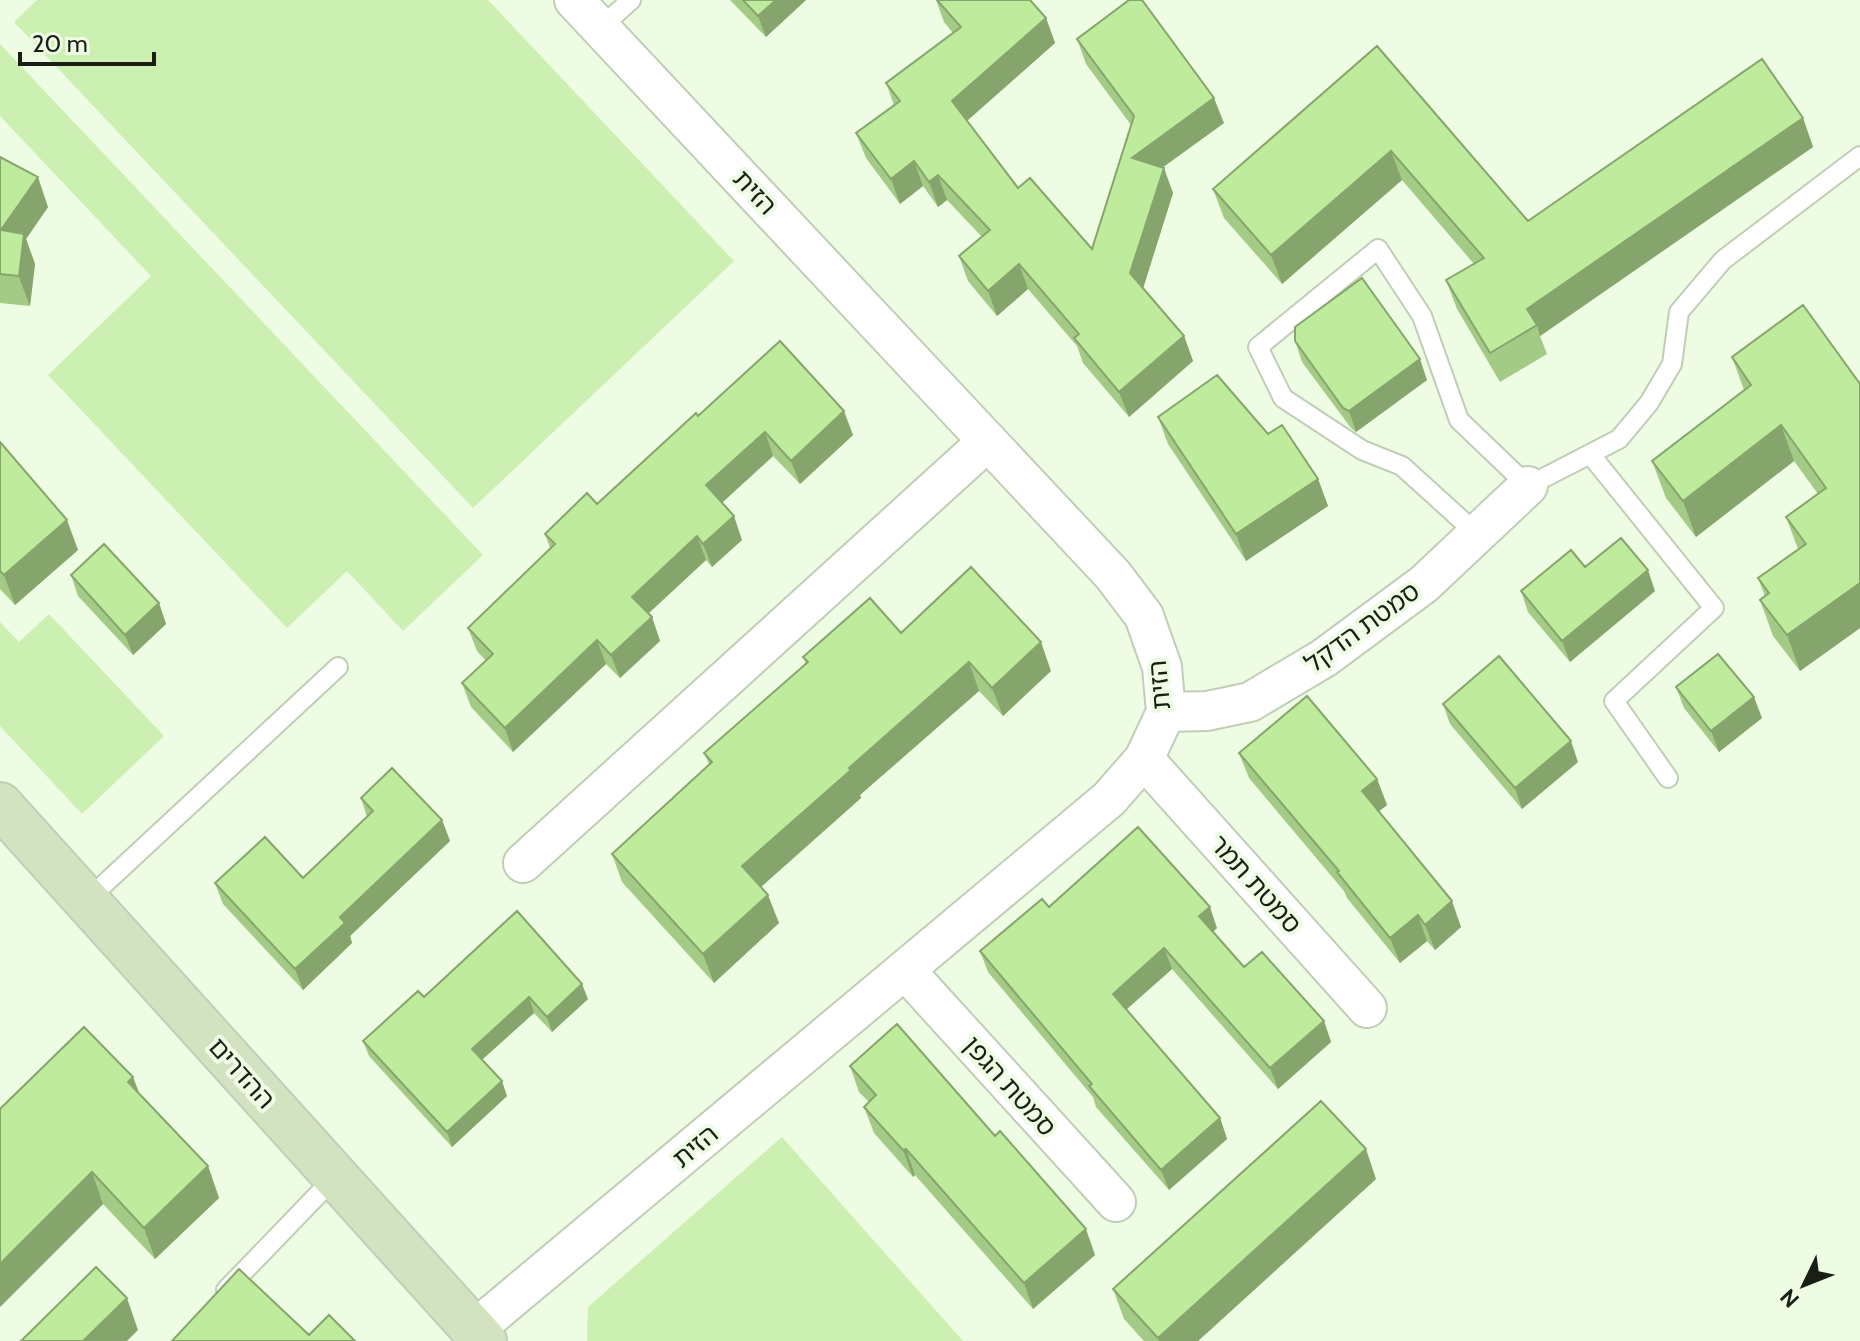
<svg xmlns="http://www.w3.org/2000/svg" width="1860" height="1341" font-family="Cabin,'Noto Sans Hebrew',sans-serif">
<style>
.green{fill:#ccefb2}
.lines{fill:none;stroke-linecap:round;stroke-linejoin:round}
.lane-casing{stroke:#c0ceb7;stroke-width:22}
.street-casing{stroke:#c0ceb7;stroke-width:42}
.secondary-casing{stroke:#c0ceb7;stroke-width:48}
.lane{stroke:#fff;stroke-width:18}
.street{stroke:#fff;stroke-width:38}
.secondary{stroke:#d3e3c2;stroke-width:44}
.wall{fill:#a4cb86}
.shaded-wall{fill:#86a56d}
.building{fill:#bfec9c;stroke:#86a56d;stroke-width:2}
.labels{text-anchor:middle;stroke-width:8;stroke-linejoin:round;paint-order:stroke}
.street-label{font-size:26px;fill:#1a1f16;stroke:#edfce3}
</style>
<rect width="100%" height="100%" fill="#edfce3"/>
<path class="green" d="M37,0H488L734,261L473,508L14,22Z
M0,44L483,555L403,631L347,571L287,628L48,375L151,276L0,116Z
M49,614L164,736L82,814L0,726V622L19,642Z
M782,1137L963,1341H587L588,1307Z"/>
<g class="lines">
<defs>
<path id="lane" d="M600,28L631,0
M1590,454L1714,608L1614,701L1668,778
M1477,534L1402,466L1362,450L1283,398L1258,347L1378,249L1422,316L1459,420L1528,486L1619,439L1649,403L1672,364L1679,312L1723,260L1860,156
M86,901L338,667
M226,1290L335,1177"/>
<path id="street" d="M1166,712L1207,711L1250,702L1324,658L1424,584L1528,486
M1144,759L1367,1008
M523,863L988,441
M905,970L1116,1202
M474,1330L1109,799L1144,759L1166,712L1162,667L1144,616L1113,575L574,0"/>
<path id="secondary" d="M0,805L484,1341"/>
</defs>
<use href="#lane" class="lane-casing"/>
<use href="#street" class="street-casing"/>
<use href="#secondary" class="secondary-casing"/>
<use href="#lane" class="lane"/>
<use href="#street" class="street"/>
<use href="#secondary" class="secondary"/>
</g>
<path class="wall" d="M730,0H806L766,37Z
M936,0H1030L1046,18L1055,43L967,121L1018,188L1092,249L1131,125L1086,64L1077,39L1224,123L1162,168L1173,193L1143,288L1184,336L1193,361L1129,417L1083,363L1077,346L1028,289L997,316L968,281L959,256L982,237L947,200L938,207L923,186L900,204L866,158L856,133L894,105L886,83L953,33L944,22Z
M1377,46L1528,221L1803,118L1813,147L1540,336L1547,354L1500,382L1457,309L1446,280L1474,264L1402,180L1282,284L1224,218L1213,189Z
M0,157L48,207L26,239L35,264L30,306L0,303Z
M1295,341L1427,380L1356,432L1351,428L1302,362Z
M1732,357L1860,384V628L1800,671L1773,636L1760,600L1765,596L1758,578L1798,549L1786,517L1818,494L1794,461L1696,537L1666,498L1652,461L1744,390Z
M698,416L853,435L800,484L773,456L722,503L742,540L712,567L706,560L648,614L652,617L660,641L620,678L606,664L513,752L471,707L462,683L486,661L477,651L468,628L550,548L545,534L597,504Z
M1158,417L1268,434L1318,479L1328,506L1246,561L1168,444Z
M0,442L78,550L15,605L0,589Z
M1585,567L1655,591L1570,662L1528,612L1521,591Z
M71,575L159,603L166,624L133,655L78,596Z
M901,633L1051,671L1003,716L979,691L860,795L861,798L761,887L779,923L714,983L622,882L612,854L709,764L704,753L806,664L803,657Z
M1676,687L1762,718L1719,752L1684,708Z
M1443,704L1578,762L1522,809L1450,724Z
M1239,753L1377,779L1387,805L1379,811L1461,927L1435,950L1427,941L1400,963L1347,898L1344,891L1249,778Z
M361,798L442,820L450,841L350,936L352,943L303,990L223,904L215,883L303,878L367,817Z
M1049,907L1217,928L1213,932L1244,967L1324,1021L1331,1042L1278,1089L1172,969L1126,1010L1220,1118L1227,1139L1169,1190L1096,1107L1093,1097L988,972L980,951Z
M424,997L588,999L552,1032L534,1013L482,1060L507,1096L452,1147L369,1056L363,1041Z
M850,1066L1095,1255L1033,1309L915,1175L913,1177L874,1133L864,1107L869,1102L859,1092Z
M140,1095L208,1166L219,1198L155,1259L103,1204L0,1307Z
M1376,1179L1198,1341H1144L1124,1319L1113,1289Z"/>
<path class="shaded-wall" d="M776,0H806L766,37L758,16Z
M1046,18L1055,43L961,126L952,101Z
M1214,98L1224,123L1141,183L1132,158Z
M1803,118L1813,147L1540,336L1537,325L1527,309Z
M1391,151L1402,180L1282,284L1271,255Z
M914,161L923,186L900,204L891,179Z
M1164,168L1173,193L1140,298L1130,273Z
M938,175L947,200L938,207L929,182Z
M38,177L48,207L26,239L35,264L30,306L1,230Z
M1019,264L1028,289L997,316L988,291Z
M1184,336L1193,361L1129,417L1119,392Z
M1420,359L1427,380L1356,432L1349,411Z
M844,411L853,435L800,484L791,461Z
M1781,425L1794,461L1696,537L1683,501Z
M765,432L773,456L715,509L706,485Z
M1318,479L1328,506L1246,561L1236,534Z
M734,516L742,540L712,567L703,544Z
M67,520L78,550L15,605L4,575Z
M697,536L706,560L640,621L632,597Z
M1648,570L1655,591L1570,662L1562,641Z
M1860,583V628L1800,671L1787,635Z
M159,603L166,624L133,655L125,635Z
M652,617L660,641L620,678L611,655Z
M597,640L606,664L513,752L505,728Z
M1041,642L1051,671L1003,716L992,688Z
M969,662L979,691L860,795L861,798L752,895L742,866L849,768Z
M1754,697L1762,718L1719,752L1711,731Z
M1571,741L1578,762L1522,809L1515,788Z
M1377,779L1387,805L1372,817L1362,791Z
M442,820L450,841L350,936L352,943L303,990L295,969L340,917Z
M768,895L779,923L714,983L703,954Z
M1452,901L1461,927L1435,950L1425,925Z
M1210,907L1217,928L1207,937L1199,916Z
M1418,915L1427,941L1400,963L1390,938Z
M1164,948L1172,969L1120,1015L1113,994Z
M582,984L588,999L552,1032L547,1017Z
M529,997L534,1013L477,1064L472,1049Z
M1324,1021L1331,1042L1278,1089L1270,1068Z
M133,1077L145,1108L128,1082Z
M502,1081L507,1096L452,1147L447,1132Z
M1220,1118L1227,1139L1169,1190L1161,1170Z
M906,1149L915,1175L913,1177L903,1150Z
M1366,1149L1376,1179L1198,1341H1159L1158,1338Z
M208,1166L219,1198L155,1259L144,1228Z
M92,1172L103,1204L0,1307V1264Z
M1086,1229L1095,1255L1033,1309L1024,1283Z
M127,1298L138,1330L127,1341H83Z"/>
<path class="building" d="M743,0H776L758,16Z
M937,0H1030L1046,18L952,101L1018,188L1030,178L1092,249L1134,116L1077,39L1129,0H1142L1214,98L1132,158L1164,168L1130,273L1184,336L1119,392L1074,338L1079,334L1019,264L988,291L959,256L990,230L938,175L929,182L914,161L891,179L856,133L900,101L886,83L961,27Z
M1377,46L1528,221L1762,59L1803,118L1527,309L1537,325L1490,353L1446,280L1484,258L1391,151L1271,255L1213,189Z
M0,157L38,177L1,230L24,234L19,276L0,274Z
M1362,278L1420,359L1349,411L1343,408L1295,341V327Z
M1803,305L1860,384V583L1787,635L1760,600L1769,593L1758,578L1806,544L1786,517L1826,488L1781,425L1683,501L1652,461L1751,385L1732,357Z
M780,341L844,411L791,461L765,432L706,485L734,516L703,544L697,536L632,597L652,617L611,655L597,640L505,728L462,683L493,654L468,628L555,544L545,534L587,493L597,504L696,413L698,416Z
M1217,375L1268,434L1282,425L1318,479L1236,534L1158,417Z
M0,442L67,520L4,575L0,571Z
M1621,538L1648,570L1562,641L1521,591L1571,550L1585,567Z
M104,544L159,603L125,635L71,575Z
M971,567L1041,642L992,688L969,662L849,768L851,770L742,866L768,895L703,954L612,854L712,762L704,753L808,662L803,657L870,598L901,633Z
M1718,654L1754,697L1711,731L1676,687Z
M1499,656L1571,741L1515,788L1443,704Z
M1307,696L1377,779L1362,791L1452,901L1425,925L1418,915L1390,938L1337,872L1339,871L1239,753Z
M392,768L442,820L340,917L345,923L295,969L215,883L265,837L303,878L373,811L361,798Z
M1138,827L1210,907L1199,916L1244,967L1262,952L1324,1021L1270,1068L1164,948L1113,994L1220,1118L1161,1170L1089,1086L1092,1084L980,951L1042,899L1049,907Z
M517,911L582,984L547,1017L529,997L472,1049L502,1081L447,1132L363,1041L418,991L424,997Z
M897,1024L995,1136L1000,1131L1086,1229L1024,1283L906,1149L903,1150L864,1107L876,1095L850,1066Z
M84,1027L133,1077L128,1082L208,1166L144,1228L92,1172L0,1264V1109Z
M1321,1101L1366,1149L1158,1338L1113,1289Z
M96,1267L127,1298L83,1341H21Z
M239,1269L309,1335L329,1315L355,1341H172Z"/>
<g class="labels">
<g class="street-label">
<text transform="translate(755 192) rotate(47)" y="9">הזית</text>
<text transform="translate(1362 627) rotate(-36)" y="9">סמטת הדקל</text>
<text transform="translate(1159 685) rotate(-95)" y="9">הזית</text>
<text transform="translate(1256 884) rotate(48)" y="9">סמטת תמר</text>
<text transform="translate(242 1073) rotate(48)" y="9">ההדרים</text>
<text transform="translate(1010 1086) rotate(48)" y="9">סמטת הגפן</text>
<text transform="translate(695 1146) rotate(-40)" y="9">הזית</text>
</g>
</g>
<g transform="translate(1804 1285) rotate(227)" stroke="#edfce3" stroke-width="6" paint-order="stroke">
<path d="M0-6L14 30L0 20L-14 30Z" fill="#1a1f16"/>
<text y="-12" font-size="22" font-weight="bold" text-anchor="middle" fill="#1a1f16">N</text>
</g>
<path d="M20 52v12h134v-12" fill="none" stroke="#1a1f16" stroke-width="4"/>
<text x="32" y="52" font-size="24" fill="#1a1f16" stroke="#edfce3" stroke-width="6" paint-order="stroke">20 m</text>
</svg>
